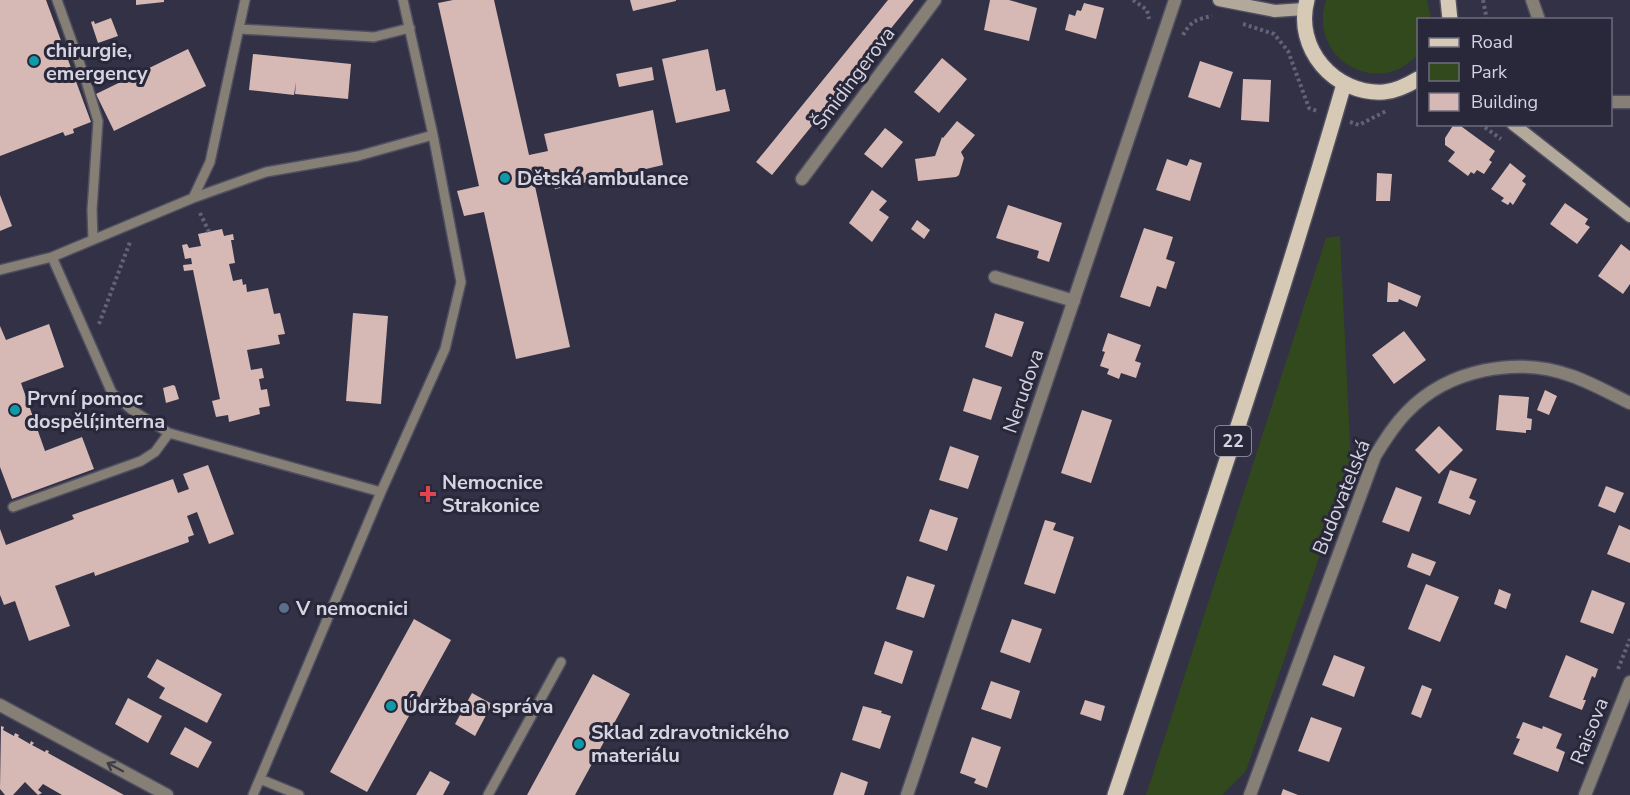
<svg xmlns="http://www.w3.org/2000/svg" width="1630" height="795" font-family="'Nunito Sans',sans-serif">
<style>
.green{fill:#31491d}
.building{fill:#d6b8b4}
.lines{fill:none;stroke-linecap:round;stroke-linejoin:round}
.lane-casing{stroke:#504e61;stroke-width:12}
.street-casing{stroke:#504e61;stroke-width:15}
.secondary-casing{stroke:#504e61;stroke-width:15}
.primary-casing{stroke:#504e61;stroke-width:18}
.path{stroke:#646375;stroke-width:4;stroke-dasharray:3 3;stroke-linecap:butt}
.lane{stroke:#857f75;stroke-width:9}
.street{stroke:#857f75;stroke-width:12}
.secondary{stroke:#b3a99a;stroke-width:12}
.primary{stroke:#d6cab6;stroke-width:15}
.oneway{stroke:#403d49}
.culture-dot{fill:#0f9aa8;stroke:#29273a;stroke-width:2}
.health-dot{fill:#e0444e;stroke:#29273a;stroke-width:2}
.service-dot{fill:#5c6f8a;stroke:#29273a;stroke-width:2}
.labels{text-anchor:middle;stroke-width:6;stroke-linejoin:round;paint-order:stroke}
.shield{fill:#29273a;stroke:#a1a0af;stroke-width:1.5}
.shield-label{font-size:18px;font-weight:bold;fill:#d5d4e1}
.poi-label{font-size:20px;font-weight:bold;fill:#d5d4e1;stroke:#29273a;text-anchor:start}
.street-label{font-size:20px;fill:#d5d4e1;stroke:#29273a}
</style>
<rect width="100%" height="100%" fill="#333145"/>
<path class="green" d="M1326,0H1427L1431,19L1418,20V54C1378,100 1307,58 1326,0Z
M1340,236L1351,464L1246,771L1222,795H1146L1326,238Z"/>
<path class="building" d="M0,0H46L91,122L73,129L74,133L65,136L63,132L0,156Z
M136,0H164V2L136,5Z
M453,0H494L529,155L548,151L544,134L653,110L663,165L633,172L635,180L622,183L620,175L555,189L551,173L533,177L570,347L516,359L484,212L464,216L457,191L479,186L438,3Z
M630,0H676V1L633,11Z
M888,0H914L772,175L756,162Z
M990,0H1009L1037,8L1029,41L984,30Z
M1084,3L1104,8L1096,39L1065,30L1069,14L1075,16L1077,10L1081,11Z
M111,18L118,36L98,43L91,22L94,21L95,24Z
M188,49L206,86L114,131L96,94Z
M708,49L716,91L725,89L730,111L676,123L662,59Z
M253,54L351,64L348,99L295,94L296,82L294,95L249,90Z
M942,58L967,79L939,113L914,92Z
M1200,61L1233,72L1220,108L1188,97Z
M652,67L654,80L619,87L616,74Z
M1243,79L1271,80L1269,122L1241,120Z
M957,121L975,135L961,152L964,158L959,175L956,177L918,181L915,159L935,156L942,137L943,138Z
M1454,124H1458L1495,151L1489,160L1492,162L1484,174L1477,170L1474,174L1471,172L1468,176L1448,161L1455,152L1445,145V138Z
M885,128L903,142L882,168L864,154Z
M1167,159L1187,166L1190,159L1202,163L1190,201L1156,190Z
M1510,163L1526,176L1522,181L1526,184L1513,205L1510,202L1508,205L1501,201L1504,198L1491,189Z
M1377,173L1392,174L1390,201H1376Z
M872,190L887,201L879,210L889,217L872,242L849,223Z
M0,195L12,226L0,231Z
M1565,203L1588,219L1585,224L1590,227L1577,244L1550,224Z
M1008,205L1062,223L1049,262L1037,258L1039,251L996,238Z
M917,220L930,230L924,239L911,229Z
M1144,228L1173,237L1166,259L1175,262L1166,289L1157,286L1150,307L1120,297Z
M222,229L224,236L233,234L234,240H231L235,263L229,264L233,281L242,279L243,285L246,284L247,292L268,288L274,314L280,313L285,334L278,335L280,344L247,350L251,370L262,368L264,378L259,379L261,390L267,389L270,406L259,408L260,414L229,422L228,415L216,417L212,401L220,399L193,270L184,271L183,265L192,264L191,258L185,259L182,245L187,244L189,248L201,246L198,234Z
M1621,244L1630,251V284L1623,294L1598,276Z
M1388,282L1421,296L1417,307L1399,299L1398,302H1387Z
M353,313L388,316L381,404L346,401Z
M995,313L1024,322L1012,357L985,347Z
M49,324L64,367L21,383L45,451L82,437L94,469L12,499L0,467V326L6,340Z
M1404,331L1426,360L1394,384L1372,355Z
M1108,333L1141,345L1135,361L1141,363L1136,378L1121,373L1119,379L1107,374L1109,369L1100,366L1105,352L1102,351Z
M973,378L1002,387L991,420L963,411Z
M173,385L175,386L179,399L166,403L163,388Z
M1545,390L1557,396L1549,415L1537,410Z
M1499,395L1529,397L1527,418L1532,419L1531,430H1526V433L1496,430Z
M1082,410L1112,420L1091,483L1061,473Z
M1439,426L1463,450L1439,474L1415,450Z
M950,446L979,456L968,489L939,480Z
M208,465L234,534L209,544L197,512L187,516L194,535L188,537L189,542L95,576L94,572L55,586L70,626L29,641L15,601L4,605L0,595V529L6,545L74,519L72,515L173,479L178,493L189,489L183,474Z
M1450,470L1477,479L1469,498L1476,501L1470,515L1438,503Z
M1606,486L1624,493L1615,513L1598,506Z
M1396,487L1422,497L1409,532L1382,522Z
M930,509L958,518L947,551L919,541Z
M1045,520L1056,523L1053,530L1074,537L1055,594L1024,584Z
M1619,525L1630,530V563L1607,554Z
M1412,553L1436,562L1430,576L1407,567Z
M907,576L935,585L924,618L896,609Z
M1426,584L1459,597L1440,642L1408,629Z
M1499,589L1511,594L1506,609L1494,604Z
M1592,590L1625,603L1613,634L1580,622Z
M414,619L451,640L367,792L330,772Z
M1012,619L1042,629L1030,663L1000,652Z
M885,641L913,651L902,684L874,674Z
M1334,655L1365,667L1354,697L1322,685Z
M1566,655L1598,669L1595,678L1592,676L1583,700H1586L1582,710L1549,697Z
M157,659L222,694L207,723L159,698L165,688L147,677Z
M593,674L630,694L575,795H527Z
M991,681L1020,691L1011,719L981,709Z
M1422,685L1432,689L1421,718L1411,714Z
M472,693L492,704L475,736L455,724Z
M128,698L162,716L148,743L115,724Z
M1085,700L1105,706L1101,721L1080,714Z
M863,706L882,711L881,713L891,716L880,749L852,740Z
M1311,717L1342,728L1329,762L1298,751Z
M1523,722L1542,729L1543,726L1562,734L1556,748L1565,752L1558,772L1513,754L1520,739L1516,738Z
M1,726L4,727L3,730L14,736L15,733L19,735L18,737L30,744L31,741L34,743L32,745L45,752L46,750L49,751L48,753L124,795H62L43,784L38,790L42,793L38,795L25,782L13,795H5L0,789Z
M185,727L212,742L198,768L170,754Z
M972,737L1001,747L987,788L974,783L976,779L960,773Z
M430,771L450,782L443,795H416Z
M841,772L868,782L864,795H833Z
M1283,789L1298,795H1281Z"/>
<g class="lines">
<defs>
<path id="lane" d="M57,0L86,81L98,121L92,210L93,240
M240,29L374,37L410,28
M193,198L210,162L245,0
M52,257L112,393L132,410L169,433L381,492
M0,270L52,257L193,198L266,172L358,156L433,135
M13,507L141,461L155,452L169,433
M260,779L299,795
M253,795L381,492L445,349L461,282L433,135L403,0
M488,795L561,662"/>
<path id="street" d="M1532,0L1539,20
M1610,102H1630
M802,179L935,0
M995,277L1074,301
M0,705L167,795
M907,795L1175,0
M1250,795L1375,456C1385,440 1394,425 1407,412C1448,369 1517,356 1572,376C1592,383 1611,394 1630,403
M1585,795L1630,682"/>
<path id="secondary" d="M1219,0L1275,11L1304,9
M1513,124L1630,216"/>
<path id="primary" d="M1307,0C1294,48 1334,95 1384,92C1397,91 1408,85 1418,79
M1448,0L1450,20
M1115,795C1194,559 1275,323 1344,84"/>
</defs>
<use href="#lane" class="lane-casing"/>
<use href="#street" class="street-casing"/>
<use href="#secondary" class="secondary-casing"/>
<use href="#primary" class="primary-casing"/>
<path class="path" d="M1133,0L1147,10L1149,19
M1483,0L1487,20
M1243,24L1274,34L1288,51L1309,108L1317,111
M1183,35C1191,21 1197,19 1212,16
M1350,122L1359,125L1386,111
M1480,124L1501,139
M200,213L209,232
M99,324L130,242
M1618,669L1630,639"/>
<use href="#lane" class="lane"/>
<use href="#street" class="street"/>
<use href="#secondary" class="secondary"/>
<use href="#primary" class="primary"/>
</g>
<defs><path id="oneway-shaft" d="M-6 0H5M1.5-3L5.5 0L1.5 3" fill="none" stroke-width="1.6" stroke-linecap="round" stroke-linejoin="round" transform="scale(1.5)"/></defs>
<use class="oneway" href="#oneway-shaft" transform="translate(115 767) rotate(-152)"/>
<g class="culture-dot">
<circle cx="34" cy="61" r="6"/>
<circle cx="505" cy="178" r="6"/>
<circle cx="15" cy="410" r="6"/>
<circle cx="391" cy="706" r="6"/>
<circle cx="579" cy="744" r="6"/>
</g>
<path class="health-dot" d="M425 485h6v6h6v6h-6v6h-6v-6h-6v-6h6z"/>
<circle class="service-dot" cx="284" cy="608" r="6"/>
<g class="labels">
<rect class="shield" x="1215" y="426" width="36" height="30" rx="4.5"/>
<g class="shield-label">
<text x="1233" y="447">22</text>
</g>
<g class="poi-label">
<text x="46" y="57">chirurgie,<tspan x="46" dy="23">emergency</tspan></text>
<text x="517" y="185">Dětská ambulance</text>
<text x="27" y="405">První pomoc<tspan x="27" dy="23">dospělí;interna</tspan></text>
<text x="442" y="489">Nemocnice<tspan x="442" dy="23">Strakonice</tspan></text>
<text x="296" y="615">V nemocnici</text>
<text x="403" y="713">Údržba a správa</text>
<text x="591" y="739">Sklad zdravotnického<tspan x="591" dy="23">materiálu</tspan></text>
</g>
<g class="street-label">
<text transform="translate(853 78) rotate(-53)" y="7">Šmidingerova</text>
<text transform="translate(1023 391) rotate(-71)" y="7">Nerudova</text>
<text transform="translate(1341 497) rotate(-68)" y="7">Budovatelská</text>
<text transform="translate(1589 731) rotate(-68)" y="7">Raisova</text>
</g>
</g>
<rect x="1417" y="18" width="195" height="108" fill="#29273a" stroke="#6e6c7d" stroke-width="1.5"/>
<rect x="1429" y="38" width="30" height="9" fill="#d6cab6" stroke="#6e6c7d" stroke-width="1.5"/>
<text x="1471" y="48" font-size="18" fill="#d5d4e1">Road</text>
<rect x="1429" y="63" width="30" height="18" fill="#31491d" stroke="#6e6c7d" stroke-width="1.5"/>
<text x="1471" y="78" font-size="18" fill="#d5d4e1">Park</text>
<rect x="1429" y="93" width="30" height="18" fill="#d6b8b4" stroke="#6e6c7d" stroke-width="1.5"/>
<text x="1471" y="108" font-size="18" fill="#d5d4e1">Building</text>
</svg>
